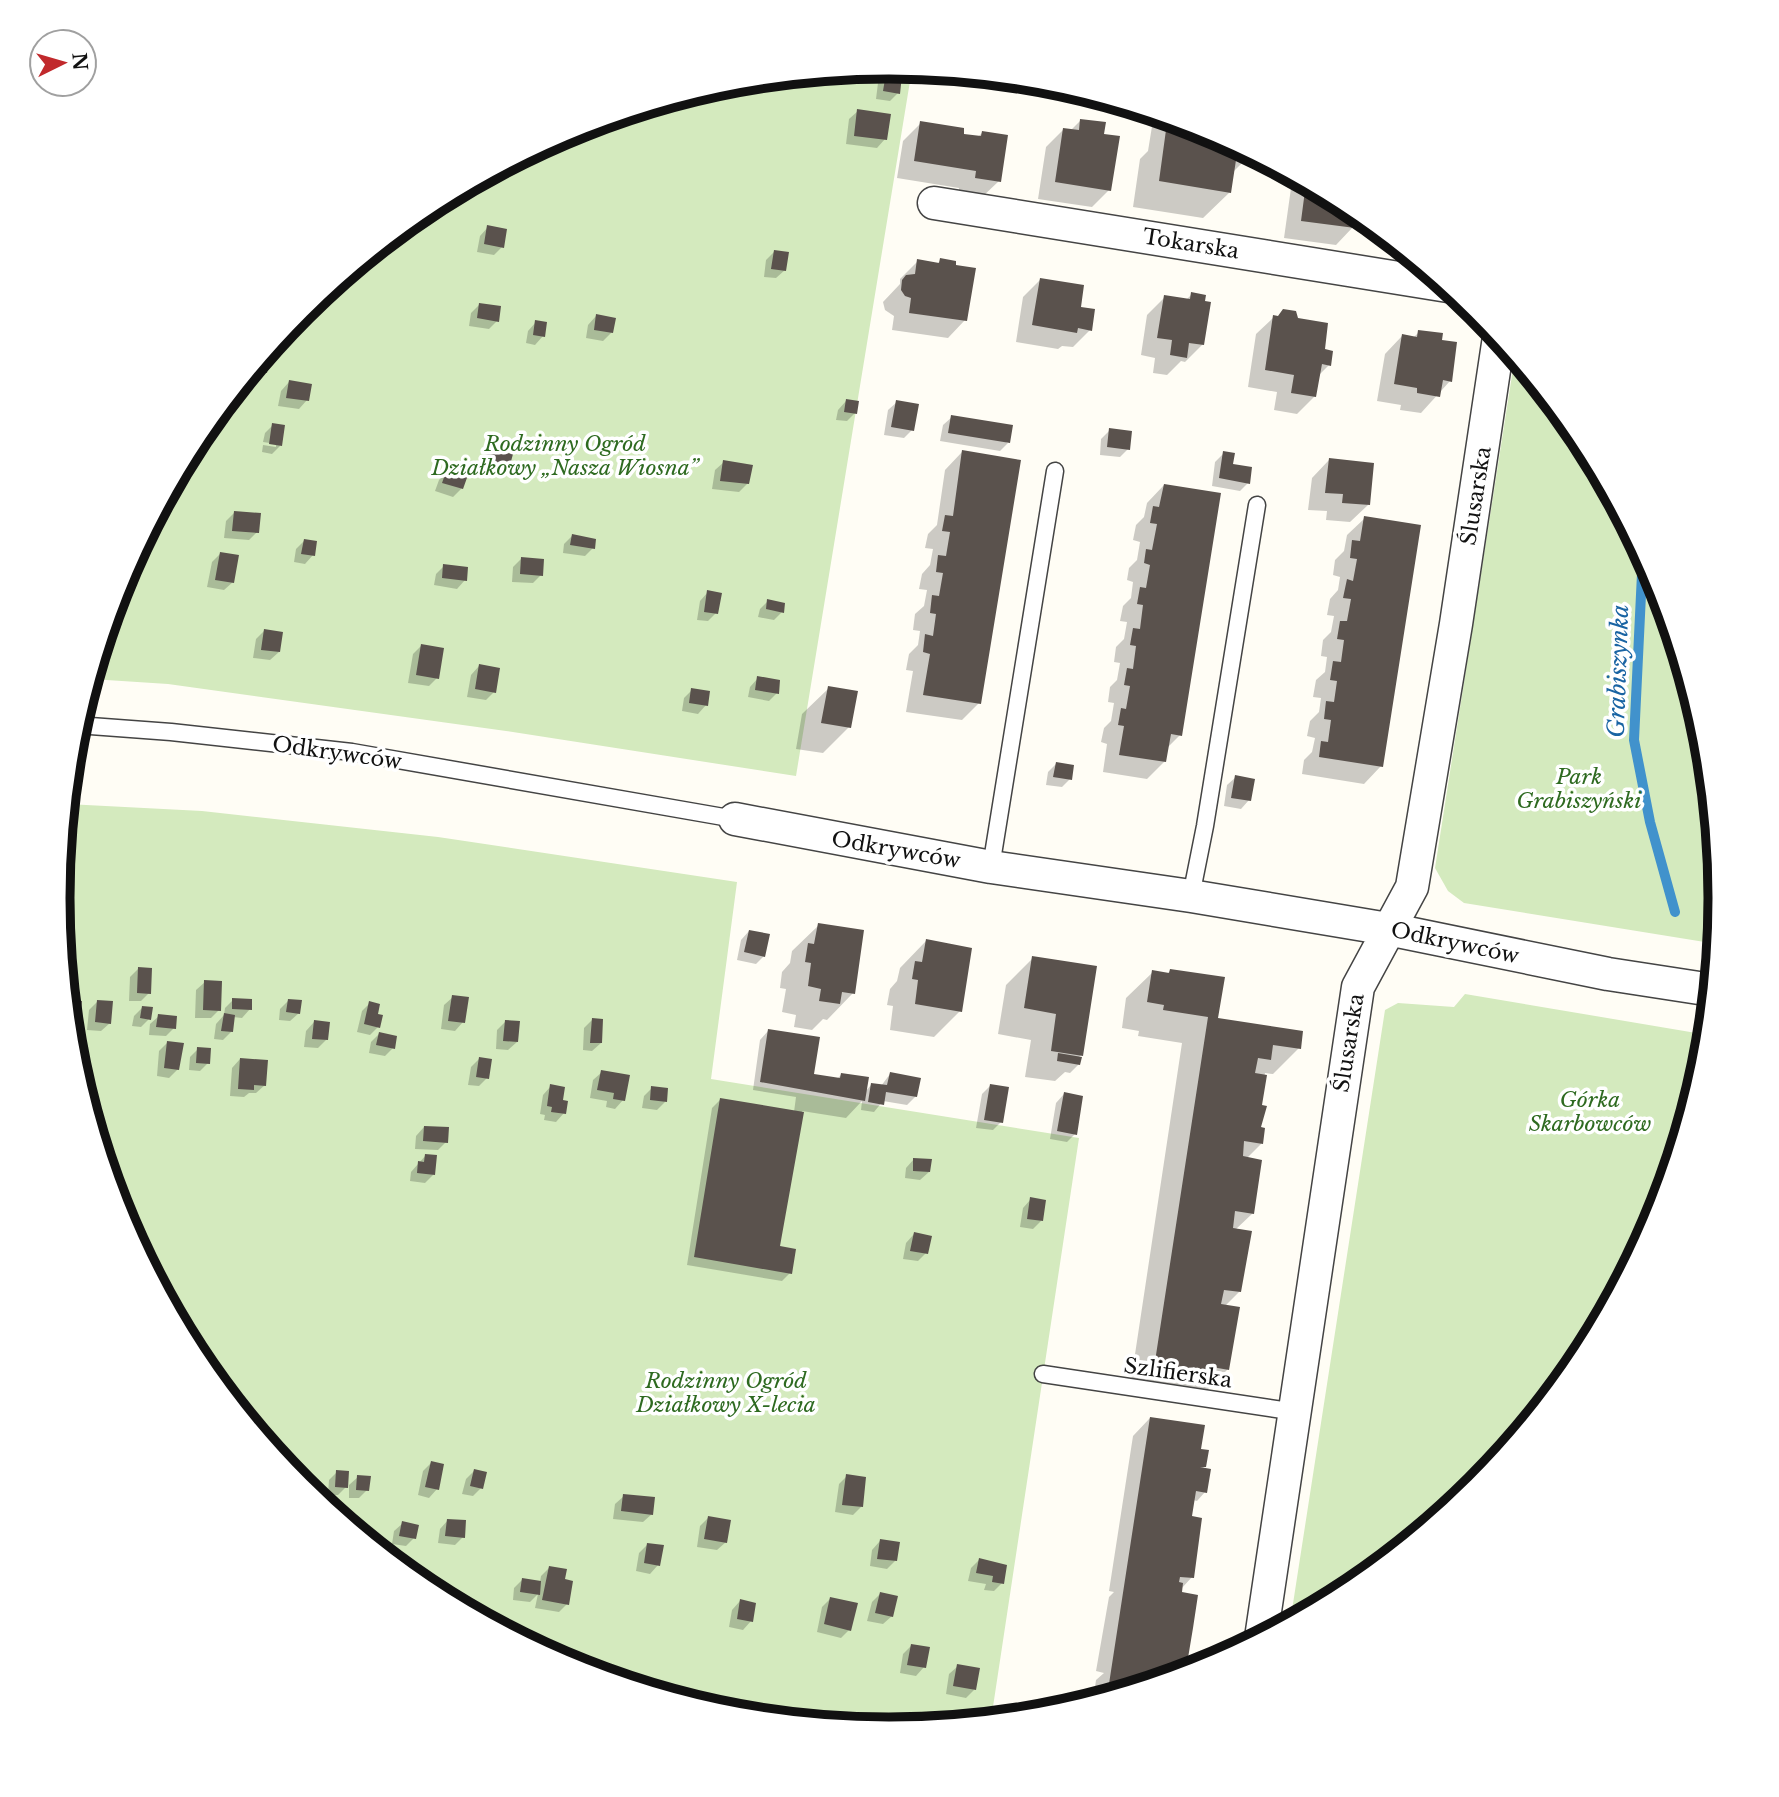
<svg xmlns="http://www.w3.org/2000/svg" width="1779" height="1797" font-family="'Libre Baskerville',serif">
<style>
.green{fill:#d4eabe}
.shadow{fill:#0003}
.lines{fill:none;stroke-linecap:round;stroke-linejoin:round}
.stream{stroke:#4192cc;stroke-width:10}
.building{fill:#5a524d}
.lane-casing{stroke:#444;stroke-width:19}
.street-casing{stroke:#444;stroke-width:35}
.lane{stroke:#fff;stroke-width:16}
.street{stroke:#fff;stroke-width:32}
.labels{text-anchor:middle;stroke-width:7;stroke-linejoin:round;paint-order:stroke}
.street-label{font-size:21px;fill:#111;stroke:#fff}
.park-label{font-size:21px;font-style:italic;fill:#2e6a20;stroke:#fff}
.water-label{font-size:23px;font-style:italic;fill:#1964a3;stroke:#fff}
.rim{fill:none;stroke:#111;stroke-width:9}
</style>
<rect width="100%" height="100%" fill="#fffdf5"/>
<path class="green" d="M890,67L912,69L796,776L506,731L168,684L91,679L121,580L198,436L302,310L428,207L572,130L728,83Z
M1515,356L1581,437L1658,581L1705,737L1721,899L1717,944L1464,903L1448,891L1435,868Z
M67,804L202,811L438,837L737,882L711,1079L1079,1138L991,1720L889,1730L727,1714L571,1667L427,1590L301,1486L198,1360L121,1216L74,1060L58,899Z
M1465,994L1708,1035L1705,1061L1658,1217L1581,1361L1477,1487L1351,1590L1290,1623L1385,1010L1398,1003L1454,1007Z"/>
<path class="shadow" d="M887,75L898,93L890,101L876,99L878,83Z
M858,111L885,139L877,148L846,144L849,119Z
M1154,114L1208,130L1244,161L1233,172L1230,192L1203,218L1133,207L1140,159L1148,151Z
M1081,120L1109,190L1092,207L1038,199L1046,147L1064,129L1071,130Z
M921,123L977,138L982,133L999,181L981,198L959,195V188L897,178L903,141Z
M1296,177L1352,207L1360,214L1355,220L1353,227L1336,245L1284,238L1292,181Z
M488,227L502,247L494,255L477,252L480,236Z
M1391,239L1401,247L1390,246Z
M774,252L785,270L776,278L764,277L766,260Z
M941,260L965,320L948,338L892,330L894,316L885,310L883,302L900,284V279L918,261L937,264Z
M1040,280L1079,308L1090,330L1073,347L1062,346L1058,349L1016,342L1023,297Z
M1192,294L1203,344L1185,362L1181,361L1167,375L1153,373L1155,358L1141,355L1147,315L1165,297L1186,300Z
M480,304L497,321L489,329L469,326L471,313Z
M596,316L612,332L603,341L586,338L588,325Z
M1274,317L1297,319L1323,350L1329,365L1318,376L1315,396L1297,414L1274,410L1277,392L1248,387L1256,334Z
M536,322L543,336L535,345L526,343L528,331Z
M1419,332L1450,381L1421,413L1400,410L1401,405L1377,401L1385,354L1402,336L1413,338Z
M261,359L265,372L257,380L245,379Z
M289,382L307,400L299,409L278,406L281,391Z
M846,401L855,413L847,421L836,420L838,410Z
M897,402L912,430L904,438L884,435L888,410Z
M952,417L1008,443L1000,451L940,441L943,425Z
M273,425L280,446L272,454L262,452L263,445L276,447V444L263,442L265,433Z
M1110,430L1128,449L1120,457L1100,455L1101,439Z
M489,451L508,469L499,477L478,472L481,459Z
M962,452L979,703L962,720L906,712L913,671L906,670L909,654L918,645L920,631L913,630L915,614L924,606L927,590L919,589L922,574L930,565L933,549L925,548L928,534L937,525L945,470Z
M1224,453L1231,466L1248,483L1240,491L1212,486L1215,462Z
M1329,460L1368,505L1350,522L1326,520L1327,511L1308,510L1312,478Z
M724,462L748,483L739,492L712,489L715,470Z
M447,471L462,488L453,497L435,491L439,480Z
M1164,485L1180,735L1167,748L1165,761L1147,779L1103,772L1107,744L1101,742L1104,728L1111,721L1114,703L1108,702L1110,687L1117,680L1120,663L1114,662L1116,647L1124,639L1127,622L1120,621L1123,606L1131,598L1133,582L1127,580L1129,568L1137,560L1140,542L1133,540L1136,525L1144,517L1147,503Z
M234,513L257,532L249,540L224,538L226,521Z
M1365,518L1381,766L1364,784L1302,774L1304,760L1312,752L1315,738L1307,736L1310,721L1319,712L1321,698L1313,697L1316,680L1325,672L1327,657L1321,656L1323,640L1331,632L1334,616L1327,615L1330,599L1338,590L1340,577L1333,575L1335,560L1344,551L1347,535Z
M572,536L593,548L585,556L563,553L564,544Z
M304,541L313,555L305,564L294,562L296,549Z
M220,554L233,582L224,590L207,587L212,562Z
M521,559L541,575L533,583L512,582L513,567Z
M444,566L465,580L457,589L434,585L436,574Z
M708,592L716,613L708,621L697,620L700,601Z
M768,601L782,612L774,620L758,617L760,609Z
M264,631L279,652L270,660L253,658L256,639Z
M421,646L437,678L429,686L408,683L413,654Z
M479,666L494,692L486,700L467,697L471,675Z
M758,678L777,693L769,701L748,697L750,687Z
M829,688L849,727L823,753L796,749L802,714Z
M692,690L706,705L698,714L682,711L684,698Z
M1056,764L1070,779L1062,787L1046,785L1048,772Z
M1236,777L1249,800L1241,809L1224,806L1227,785Z
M819,925L853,993L827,1020L823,1019L812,1030L794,1027L796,1015L782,1012L786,989L780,988L782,972L790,963L792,951Z
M749,931L764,956L756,964L737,960L741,940Z
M926,941L960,1011L934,1037L890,1030L893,1006L887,1005L890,989L897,981L900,968Z
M1033,958L1081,1055L1078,1058L1079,1064L1070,1073L1065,1072L1055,1081L1025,1077L1031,1040L998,1034L1006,985Z
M138,969L149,993L141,1001H129L130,977Z
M1171,970L1217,1020L1299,1048L1273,1074L1265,1073L1260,1106L1261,1144L1246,1159L1253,1213L1235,1230L1240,1291L1225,1306L1227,1370L1201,1396L1129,1394L1182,1043L1138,1036L1139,1031L1122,1028L1126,998L1153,972L1167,974Z
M205,982L219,1010L211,1018H195L196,990Z
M453,997L463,1022L455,1031L441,1029L444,1005Z
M233,1000L250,1009L242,1018L233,1017L231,1032L223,1040L214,1039L216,1024L224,1015L225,1008Z
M288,1001L299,1013L290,1021L279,1020L280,1009Z
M68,1002L80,1003L78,1018L70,1026Z
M97,1002L110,1023L101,1031L87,1030L89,1010Z
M370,1003L376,1016L378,1027L370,1035L357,1032L362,1011Z
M142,1008L149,1019L141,1027L132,1026L134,1016Z
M159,1016L174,1028L166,1036L149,1035L150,1024Z
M592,1020L601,1043L592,1051L583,1050L584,1028Z
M506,1021L517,1042L508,1050L496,1049L497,1030Z
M314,1022L326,1040L318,1048L304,1047L306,1031Z
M768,1031L811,1079L836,1080L841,1075L865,1092L872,1084L881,1086L890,1074L916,1096L907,1105L883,1101L874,1112L861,1110L862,1101L846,1118L802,1111L778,1247L790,1273L782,1281L687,1265L712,1108L720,1100L794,1112L796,1097L753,1090L760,1040Z
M379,1034L393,1048L385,1056L369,1053L371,1042Z
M167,1043L178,1069L169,1078L157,1076L159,1051Z
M198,1049L208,1063L200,1071L189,1070L190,1057Z
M240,1059L265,1085L256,1093H249L244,1097L230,1096L232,1068Z
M479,1059L487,1078L479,1086L468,1085L471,1067Z
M602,1072L623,1100L615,1109L606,1107L607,1101L590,1098L593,1080Z
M551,1086L561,1102L564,1113L556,1122L544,1120L545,1115L540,1114L543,1095Z
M990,1086L1001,1122L993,1130L976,1128L982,1094Z
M652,1088L665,1102L657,1110L642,1108L644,1096Z
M1064,1094L1075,1134L1067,1142L1050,1139L1056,1103Z
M424,1127L446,1142L438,1150L415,1149L416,1136Z
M426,1155L433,1175L425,1183L410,1181L411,1172Z
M914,1159L929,1172L920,1180L905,1178L906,1168Z
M1031,1199L1041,1221L1033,1229L1020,1227L1023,1208Z
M914,1234L926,1253L918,1261L903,1259L906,1243Z
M1150,1418L1199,1451L1205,1466L1202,1469L1205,1492L1197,1501L1193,1500L1189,1521L1192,1577L1181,1589L1185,1663L1175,1674L1182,1675L1093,1702L1096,1680L1104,1673L1096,1671L1109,1597L1114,1592L1109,1591L1133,1436Z
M431,1463L437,1489L429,1498L418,1495L423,1471Z
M283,1464L291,1466L290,1472Z
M474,1471L481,1488L473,1496L462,1494L466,1479Z
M337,1472L346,1487L338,1495H328L329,1480Z
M847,1476L861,1507L853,1515L835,1512L839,1484Z
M358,1477L367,1490L359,1498H349V1485Z
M624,1496L652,1514L643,1522L613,1519L615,1504Z
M708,1518L726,1542L717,1550L697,1547L700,1526Z
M448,1520L463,1537L455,1545L438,1543L440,1529Z
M403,1523L414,1538L406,1546L392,1544L394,1531Z
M880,1541L895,1561L887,1569L870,1566L872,1550Z
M648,1544L658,1565L650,1574L636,1571L639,1553Z
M979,1560L1002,1583L994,1591L984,1590L986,1584L968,1581L971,1568Z
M550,1567L563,1580L567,1604L559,1612L535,1608L538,1594L530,1602L513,1600L514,1588L522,1580L540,1582L541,1576Z
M880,1594L892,1616L883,1624L867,1621L872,1602Z
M830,1599L849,1630L841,1638L817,1632L822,1607Z
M740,1601L751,1621L743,1630L729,1627L732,1610Z
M911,1646L924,1667L916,1676L900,1673L903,1654Z
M958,1666L974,1690L966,1698L946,1694L949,1674Z"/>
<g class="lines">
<path class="stream" d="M1643,553L1634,740L1650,822L1675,912"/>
</g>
<path class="building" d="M886,73L902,75L900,94L883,91Z
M857,109L891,114L887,140L854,136Z
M1080,119L1106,122L1104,134L1120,136L1111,191L1055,182L1063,128L1079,130Z
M1175,120L1208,130L1247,151L1246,162L1236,160L1231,193L1159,181L1166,130L1173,131Z
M920,121L964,128V134L981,136L982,131L1008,135L1001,182L975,178L976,171L914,161Z
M1306,183L1357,212L1355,228L1301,221Z
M487,225L507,229L504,248L484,244Z
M774,250L789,252L786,271L771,269Z
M940,258L956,261V265L976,268L967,321L909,313L911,298L905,296L901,290L902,280L906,275L915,274L917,259L939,263Z
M1040,278L1084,285L1081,307L1095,309L1092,331L1078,328L1077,333L1032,325Z
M1191,292L1206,295L1205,301L1211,302L1204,345L1189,343L1187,358L1170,355L1172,340L1157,338L1164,295L1190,299Z
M479,303L501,306L499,322L477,318Z
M1283,309L1296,311L1298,318L1328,323L1325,349L1333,351L1331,366L1322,364L1316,397L1291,393L1294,375L1265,370L1273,315L1278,316Z
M596,314L616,318L613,333L594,330Z
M535,320L547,322L545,337L533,335Z
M1418,330L1443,333L1442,340L1457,342L1452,382L1443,380L1440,397L1417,393V388L1394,384L1402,334L1417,337Z
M262,358L269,359L267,373L252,371Z
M289,380L312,384L309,401L286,398Z
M846,399L859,401L857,414L844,412Z
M896,400L919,404L914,431L891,427Z
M951,415L1013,425L1010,443L948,433Z
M272,423L285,425L282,446L269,444Z
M1109,428L1132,431L1130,450L1107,447Z
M489,449L513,454L509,469L485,464Z
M962,450L1021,460L981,704L923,695L930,654L923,652L925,634L933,636L936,614L930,613L932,595L939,596L943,573L936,572L938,555L946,556L950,532L942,531L945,515L953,516Z
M1223,451L1235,453L1233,464L1252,467L1250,484L1219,478Z
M1329,458L1374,463L1370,505L1342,503L1343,494L1325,493Z
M723,460L753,465L749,484L720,481Z
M447,469L468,475L463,489L442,483Z
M1164,484L1221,493L1182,736L1171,734L1166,762L1119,755L1124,726L1118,725L1121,708L1126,709L1130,686L1124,685L1127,668L1133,669L1136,646L1130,645L1133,628L1140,629L1143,605L1137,604L1140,587L1146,588L1150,565L1144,563L1146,549L1152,550L1157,524L1150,523L1153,506L1159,507Z
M234,511L261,513L259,533L232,531Z
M1364,516L1421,525L1383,767L1319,757L1321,741L1328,742L1331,720L1324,719L1326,701L1334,702L1337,681L1330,680L1333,661L1341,662L1344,640L1337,639L1340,621H1347L1351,599L1343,598L1347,579L1353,581L1357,559L1350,558L1352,540L1360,541Z
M572,534L596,539L595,549L570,545Z
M304,539L317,541L315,556L301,554Z
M220,552L239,555L234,583L215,580Z
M521,557L544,559L543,576L520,574Z
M443,564L468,567L467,581L442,578Z
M707,590L722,593L718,614L704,612Z
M767,599L785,603L784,613L766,609Z
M264,629L283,632L280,652L261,650Z
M421,644L444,648L439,679L416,675Z
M479,664L500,668L496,693L475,689Z
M757,676L780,680L779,694L755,690Z
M828,686L858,691L851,728L821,723Z
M691,688L710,691L708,706L689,703Z
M1056,762L1074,765L1072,780L1053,777Z
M1235,775L1255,779L1251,801L1231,798Z
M818,923L864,930L855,994L842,992L840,1004L819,1001L821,989L808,986L811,963L805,962L808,943L814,944Z
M749,930L770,934L765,957L744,952Z
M926,939L972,948L962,1012L915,1004L918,980L912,979L915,961L922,962Z
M1032,956L1097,966L1083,1056L1051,1051L1056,1014L1024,1008Z
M138,967L152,968L151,994L137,993Z
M1170,969L1225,977L1218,1018L1303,1031L1301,1049L1273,1045L1271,1060L1258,1058L1255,1073L1267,1075L1262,1105L1267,1106L1261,1127L1265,1128L1263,1144L1244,1141L1243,1156L1262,1160L1254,1214L1235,1211L1233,1228L1252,1231L1241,1292L1224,1290L1221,1304L1240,1307L1229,1370L1212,1367L1210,1377L1154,1368L1208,1017L1163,1010L1164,1005L1147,1002L1152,970L1169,973Z
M204,980L222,981L221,1011L203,1010Z
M452,995L469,997L465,1023L448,1021Z
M232,998L252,999V1010L232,1009Z
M288,999L302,1000L300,1014L286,1012Z
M68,1000L82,1001L80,1019L69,1018Z
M97,1000L113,1001L111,1024L95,1022Z
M369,1001L380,1004L378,1014L383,1015L380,1028L364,1024Z
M142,1006L153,1007L151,1020L140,1018Z
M224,1013L235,1015L233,1032L221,1031Z
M158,1014L177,1016L176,1029L156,1027Z
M592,1018L603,1019L602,1043H590Z
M314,1020L330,1022L328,1040L312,1039Z
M505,1020L520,1021L518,1042L503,1041Z
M768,1029L820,1037L814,1074L840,1078L841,1073L869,1077L865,1101L760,1082Z
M379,1032L397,1036L395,1049L376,1045Z
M167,1041L184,1043L179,1070L164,1068Z
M197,1047L211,1048L210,1064L196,1063Z
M1058,1053L1082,1057L1080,1065L1057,1061Z
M479,1057L492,1059L489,1079L476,1077Z
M240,1058L268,1060L266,1086L254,1085V1090L238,1089Z
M601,1070L630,1075L625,1101L613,1099L614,1093L597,1090Z
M890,1072L921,1078L917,1097L886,1092L884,1105L868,1102L871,1083L887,1085Z
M550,1084L565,1087L563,1100L568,1101L566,1114L551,1112L552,1107L547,1106Z
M990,1084L1009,1087L1003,1123L984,1120Z
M651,1086L668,1088L667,1102L650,1100Z
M1064,1092L1083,1096L1077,1135L1057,1131Z
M720,1098L804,1112L780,1246L796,1249L792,1274L694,1257Z
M424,1126L449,1127L448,1143L423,1141Z
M425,1154L437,1155L435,1175L417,1173L418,1161L424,1162Z
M913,1158L932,1159L930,1172L913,1171Z
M1030,1197L1046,1200L1043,1221L1027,1219Z
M914,1232L932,1236L928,1254L910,1251Z
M1150,1417L1205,1425L1201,1449L1209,1450L1206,1467H1200L1211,1469L1207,1493L1196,1491L1192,1516L1202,1518L1194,1578L1180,1577L1179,1582L1183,1583L1182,1592L1198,1595L1193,1628L1187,1664L1171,1662L1169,1670H1165L1185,1674L1107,1697Z
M431,1461L444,1464L439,1490L425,1487Z
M474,1469L487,1472L483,1489L470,1486Z
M336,1470L349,1471L348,1488L335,1487Z
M846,1474L866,1477L863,1507L842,1505Z
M357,1475L371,1476L369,1491L356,1490Z
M623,1494L655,1497L653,1515L621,1511Z
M708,1516L731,1520L727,1543L704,1539Z
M447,1519L466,1520L465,1538L445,1536Z
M402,1521L419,1525L416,1539L399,1536Z
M880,1539L900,1542L897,1561L877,1559Z
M647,1543L664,1545L660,1566L644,1563Z
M979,1558L1007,1565L1004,1584L992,1582L993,1576L976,1573Z
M549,1566L567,1569L565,1579L573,1581L569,1605L542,1600Z
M522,1578L541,1581L540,1595L520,1592Z
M880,1592L898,1596L893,1617L875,1613Z
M830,1597L858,1603L851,1631L824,1624Z
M740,1599L756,1603L753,1622L737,1619Z
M911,1644L930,1647L926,1668L907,1665Z
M957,1664L980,1668L976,1690L953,1686Z"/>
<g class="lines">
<defs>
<path id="lane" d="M77,725L171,732L352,752L735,819
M991,867L1055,471
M1191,896L1205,826L1257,505
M1043,1374L1296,1412"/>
<path id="street" d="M934,203L1448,286
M735,819L991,867L1191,896L1388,929L1608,974L1712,990
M1261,1638L1358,987L1412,887L1456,624L1499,337"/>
</defs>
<use href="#lane" class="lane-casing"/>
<use href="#street" class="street-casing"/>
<use href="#lane" class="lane"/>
<use href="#street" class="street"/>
</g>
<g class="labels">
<g class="street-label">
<text transform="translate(1191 244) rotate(9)" y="7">Tokarska</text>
<text transform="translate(1476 496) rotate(-81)" y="7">Ślusarska</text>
<text transform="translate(337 753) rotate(8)" y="7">Odkrywców</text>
<text transform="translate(896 850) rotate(10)" y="7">Odkrywców</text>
<text transform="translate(1455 943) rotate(12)" y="7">Odkrywców</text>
<text transform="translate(1349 1043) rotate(-81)" y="7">Ślusarska</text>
<text transform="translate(1178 1373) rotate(8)" y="7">Szlifierska</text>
</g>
<g class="park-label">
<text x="565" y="451">Rodzinny Ogród<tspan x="565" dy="24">Działkowy „Nasza Wiosna”</tspan></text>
<text x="1579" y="784">Park<tspan x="1579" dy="24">Grabiszyński</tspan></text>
<text x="1590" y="1107">Górka<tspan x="1590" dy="24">Skarbowców</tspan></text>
<text x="726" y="1388">Rodzinny Ogród<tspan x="726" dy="24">Działkowy X-lecia</tspan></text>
</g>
<g class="water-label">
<text transform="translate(1618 671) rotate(-88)" y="8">Grabiszynka</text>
</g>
</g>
<path d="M0 0H1779V1797H0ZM70 898a819 819 0 1 1 1638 0a819 819 0 1 1-1638 0Z" fill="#fff" fill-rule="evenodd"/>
<path class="rim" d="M70 898a819 819 0 1 1 1638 0a819 819 0 1 1-1638 0Z"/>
<g transform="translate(63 63) rotate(85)"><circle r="33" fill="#ffffff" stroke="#a0a0a0" stroke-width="2"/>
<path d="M0-5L12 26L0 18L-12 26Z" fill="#c1292c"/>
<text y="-10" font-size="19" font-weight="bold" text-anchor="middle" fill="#111111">N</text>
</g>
</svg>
